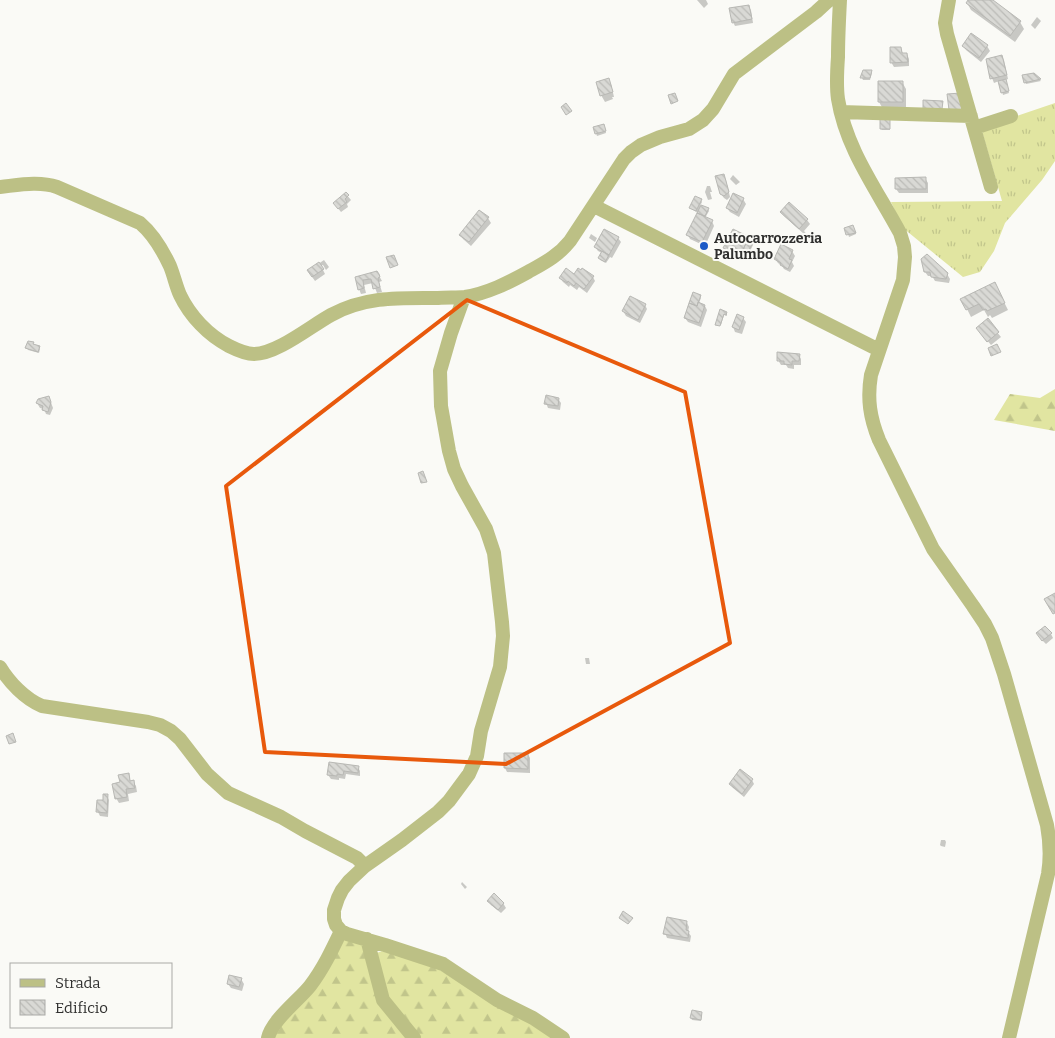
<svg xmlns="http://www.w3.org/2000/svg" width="1055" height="1038" font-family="Bitter,serif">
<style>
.grass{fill:url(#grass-tufts)}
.forest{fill:url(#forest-firs)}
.shadow{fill:#0003}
.building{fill:url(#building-back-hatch);stroke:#b8b8b4}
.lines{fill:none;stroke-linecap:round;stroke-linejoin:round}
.minor{stroke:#bcc085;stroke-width:14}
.marked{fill:none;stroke:#e8590c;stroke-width:4;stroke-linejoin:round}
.poi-dot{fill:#1c5ac6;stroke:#fafaf6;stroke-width:2}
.labels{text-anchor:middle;stroke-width:4;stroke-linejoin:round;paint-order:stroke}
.poi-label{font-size:14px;font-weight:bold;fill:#2f2f2e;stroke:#fafaf6;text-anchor:start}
</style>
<defs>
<pattern id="grass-tufts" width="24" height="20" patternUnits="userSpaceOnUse" patternTransform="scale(1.25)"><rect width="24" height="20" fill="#e1e5a1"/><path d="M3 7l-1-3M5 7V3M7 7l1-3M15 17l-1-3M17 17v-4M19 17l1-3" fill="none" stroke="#c1c58b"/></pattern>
<pattern id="forest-firs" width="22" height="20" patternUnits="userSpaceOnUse" patternTransform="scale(1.25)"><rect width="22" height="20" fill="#e1e5a1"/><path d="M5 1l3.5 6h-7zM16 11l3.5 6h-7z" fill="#c1c58b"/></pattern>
<pattern id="building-back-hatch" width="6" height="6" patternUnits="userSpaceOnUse" patternTransform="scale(1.25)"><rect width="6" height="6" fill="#d9d9d5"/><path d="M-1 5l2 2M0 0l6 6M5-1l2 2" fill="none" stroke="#bbbbb7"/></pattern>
</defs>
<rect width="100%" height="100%" fill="#fafaf6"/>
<path class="grass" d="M1055,103V161L1042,180L1005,223L994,251L980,272L963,277L903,228L891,202L1002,201L981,128Z"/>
<path class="forest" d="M1055,389V431L994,420L1010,394L1040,398Z
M344,938L366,945L381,1001L410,1038H272Z
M382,951L435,967L555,1038H418L386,998L374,954Z"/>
<path class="shadow" d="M697,0H706L708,4L704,8Z
M969,0H990L1020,22L1024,29L1015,42L971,10L967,3Z
M748,6L751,10L753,23L735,26L733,22Z
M1037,17L1041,21L1035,29L1031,25Z
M971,35L987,46L990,51L981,62L966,50L963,46Z
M901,48L903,54H907L909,59V66L894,67L891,62Z
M1002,56L1004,60L1008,79L1005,80L1009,93L1003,95L999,81L994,83L992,78Z
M864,72H871L872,73L870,80H863L862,78Z
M1034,74L1041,81L1026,84L1025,82Z
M608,80L611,84L614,97H612L613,99L605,102L601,95Z
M879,82H902L906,89V109H883L879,102Z
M889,119L890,121V130H882L881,129Z
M605,127L606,133L597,136L594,128Z
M723,175L726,180L730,197L727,200L724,198L721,194Z
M733,175L740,182L736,185L730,179Z
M925,178L928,183V193H899L896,189Z
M707,186H710L712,192H710L712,199L708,200L705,192Z
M346,194L351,200L347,204L348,207L341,212L337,207Z
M734,194L743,199L746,204L739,217L730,212L727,208Z
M701,200L702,202L700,206L708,209L709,211L705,218L712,221L714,226L705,246L690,239L688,235L698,213L690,208Z
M789,204L807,220L810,224L804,231L810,238L808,241L802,235L804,234L784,216L781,212Z
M480,211L488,218L491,223L471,246L463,239L460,235Z
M846,228H854L856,234L849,237Z
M733,231L753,241L754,243L747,257L744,256L742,260L727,252L724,248Z
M591,234L597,238L595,242L589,238Z
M618,238L621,242L612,258L610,257L606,263L600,260L599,258L602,253L598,251L595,247Z
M782,246L792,251L795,256L792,262L794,266L790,272L784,269L782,266L778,263L775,259Z
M324,260L329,267L326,270L323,265L321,266L325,274L315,281L308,271Z
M922,260L947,274L950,279L949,283L935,281L932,276H928L925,272Z
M378,274L382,281L379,282L382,292L377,293L373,283L364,285L366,293L361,294L359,289L356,278Z
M574,276L593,277L595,281L587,293L579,287L577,290L570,285L569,287L563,282L560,278Z
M998,290L1008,310L992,318L990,315L988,317L984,310L971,317L962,299Z
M700,296L701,298L699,303L705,306L707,310L701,327L688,322L685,318Z
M645,305L647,309L640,323L626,316L623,311Z
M721,311L726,313L727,314V316L724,315L721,325L717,324Z
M743,318L746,322L742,334L735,332L733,327Z
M987,320L1001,337L991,345L980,332Z
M33,343L34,346L39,347L40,349L39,353L28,350L27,348Z
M799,355L801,359V365H794V369L788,368L786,365H781L778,360Z
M49,397L53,408L50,415L46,414L44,409L40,408L37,403Z
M558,399L561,403L560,410L548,408L546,403Z
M1051,634L1053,638L1046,644L1040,638Z
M585,658H589L590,664H586Z
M505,754H528L530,758V773L507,772L505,768Z
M358,767L360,771V776L346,774L345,779L339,778V780L331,779L328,775Z
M128,774L131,782H133L136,786L137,792L128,794L129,801L119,803L116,798L121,783Z
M752,780L754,784L744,797L733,788L730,784Z
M107,796L109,800L108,817L100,816L98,812Z
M941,840H945L946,842L945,847L941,846L940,845Z
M462,882L467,887L465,889L461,884Z
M489,901L503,903L506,908L501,913L491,905Z
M687,923L689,927L688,932L691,936L690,942L667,938L665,933Z
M241,979L244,984L242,991L231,988L228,984Z
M701,1013L702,1015L701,1021L692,1020L691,1018Z"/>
<path class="building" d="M968,0H993L1021,21L1010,36L966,3Z
M749,5L752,19L732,23L729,8Z
M971,33L988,45L979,58L962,46Z
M890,47H901L902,53H907L908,62L890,63Z
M1002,55L1007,75L990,79L986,59Z
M863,70H872L870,78H860Z
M1034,73L1041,79L1024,83L1022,75Z
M609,78L613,92L600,96L596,82Z
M1006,79L1009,91L1001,93L998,81Z
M878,81H903V102H878Z
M675,93L678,101L671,104L668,95Z
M961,93L964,111L949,110L947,94Z
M923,100L943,101L942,109H923Z
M566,103L572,111L566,115L561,107Z
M880,118H890V129H880Z
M604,124L606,131L595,134L593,127Z
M724,174L729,192L724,196L720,194L715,176Z
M926,177V189H895V178Z
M346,192L349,195L345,199L347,202L338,209L333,203Z
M733,193L744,198L737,213L726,208Z
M695,196L702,199L696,211L689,208Z
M789,202L808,219L799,229L780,212Z
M701,205L709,208L705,216L697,213Z
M479,210L489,217L469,242L459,235Z
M697,213L713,220L702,242L686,235Z
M853,225L856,233L846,235L844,228Z
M604,229L619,237L609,255L594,247Z
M733,229L749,237L740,256L723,248Z
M749,237L754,240L746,256L741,254Z
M781,244L793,250L789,259L792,260L788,269L780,265L781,263L774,259Z
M602,251L609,255L605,262L598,258Z
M927,254L948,273L946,279L931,277L930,272H924L921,259Z
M394,255L398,265L390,268L386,257Z
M319,262L324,269L312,277L307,270Z
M566,268L574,274L578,268L581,270L582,268L594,276L584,289L576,283L574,286L568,281L567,283L559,278Z
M377,271L379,274L380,277L378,278L380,287L373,289L371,279L363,280L364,288L358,290L355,277Z
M995,282L1005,303L987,311L986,309L983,310L979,304L966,310L960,299Z
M693,292L701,295L697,306L689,303Z
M630,296L646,304L638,320L622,311Z
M698,302L705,305L699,323L684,318L689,303L697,306Z
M720,309L727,312L726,315L724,314L720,326L715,325Z
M737,314L744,317L739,330L732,327Z
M988,318L999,332L987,342L976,328Z
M28,341L34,342L33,344L40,346L38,352L25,348Z
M997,344L1001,352L991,356L988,348Z
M777,352L800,354L799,361H792V365L784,364V361H777Z
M546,395L559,398L558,406L544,404Z
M49,396L51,402L48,412L42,410L43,406L36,403L38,399Z
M423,471L427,482L421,483L418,473Z
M1055,593V613L1053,614L1044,599Z
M1045,626L1052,633L1042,641L1036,633Z
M13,733L16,742L9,744L6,736Z
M504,753H528V769L504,768Z
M329,762L359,766L358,773L344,771L343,775L337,774V776L327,775Z
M740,769L753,779L742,794L729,784Z
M129,773L130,781L134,780L135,788L126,789L127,797L115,799L112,784L120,782L118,775Z
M103,794H108L107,813L96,812L97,800H103Z
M494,893L504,903L498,910L487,901Z
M623,911L633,918L628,924L619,918Z
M667,917L687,921L686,930L689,931L688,938L663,934Z
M229,975L242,978L239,987L227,984Z
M692,1010L702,1012L701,1020L690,1018Z"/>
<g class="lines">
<path class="minor" d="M840,0C839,19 838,38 838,57C837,71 836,85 838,99C846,149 877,190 900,233L904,246L905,257L903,280L871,375C867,399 870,418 879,440L933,549L973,606L985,624L992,638L1004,674L1047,825C1050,842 1051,856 1048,874L1009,1038
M949,0L945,23L947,34L991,187
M841,112L971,116
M974,128L1011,116
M0,187C19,185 39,181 57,187L140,223C153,234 163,251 170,266C174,276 176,286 180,295C190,316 208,335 229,346C237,350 246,354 254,354C277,354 311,326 331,315C366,296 400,298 438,298C447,297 456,298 465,297C488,293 508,283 528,272C544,263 558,256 570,241L624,159L631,152L641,145L660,137L689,129L703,120L713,109L734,74L816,12L829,0
M594,206L879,350
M464,297L451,333L440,371L441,406L449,451L454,469L462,486L486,529L494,553L502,622L503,636L500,667L481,731L477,756L469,774L449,801L438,812L402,840L365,866L349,881L342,890L338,898L334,910V919L336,925L341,931L347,934L385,945L443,964L497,1000L533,1018L563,1038
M0,667C9,682 25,699 42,706L148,722L160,725L171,731L180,739L207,774L228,793L281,817L305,831L357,858L365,866
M367,939L383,1000L414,1038
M268,1038C272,1020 299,1000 310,986C323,969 332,950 341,931"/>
</g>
<path class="marked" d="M467,300L685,392L730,643L506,764L265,752L226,486Z"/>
<circle class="poi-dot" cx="704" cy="246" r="5"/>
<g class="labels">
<g class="poi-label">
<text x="714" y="243">Autocarrozzeria<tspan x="714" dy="16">Palumbo</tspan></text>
</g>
</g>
<rect x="10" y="963" width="162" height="65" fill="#fafaf6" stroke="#a9a9a6"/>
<rect x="20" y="979" width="25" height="8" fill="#bcc085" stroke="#a9a9a6"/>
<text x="55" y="988" font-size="15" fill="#2f2f2e">Strada</text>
<rect x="20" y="1000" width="25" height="15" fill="url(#building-back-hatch)" stroke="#a9a9a6"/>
<text x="55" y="1013" font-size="15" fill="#2f2f2e">Edificio</text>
</svg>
